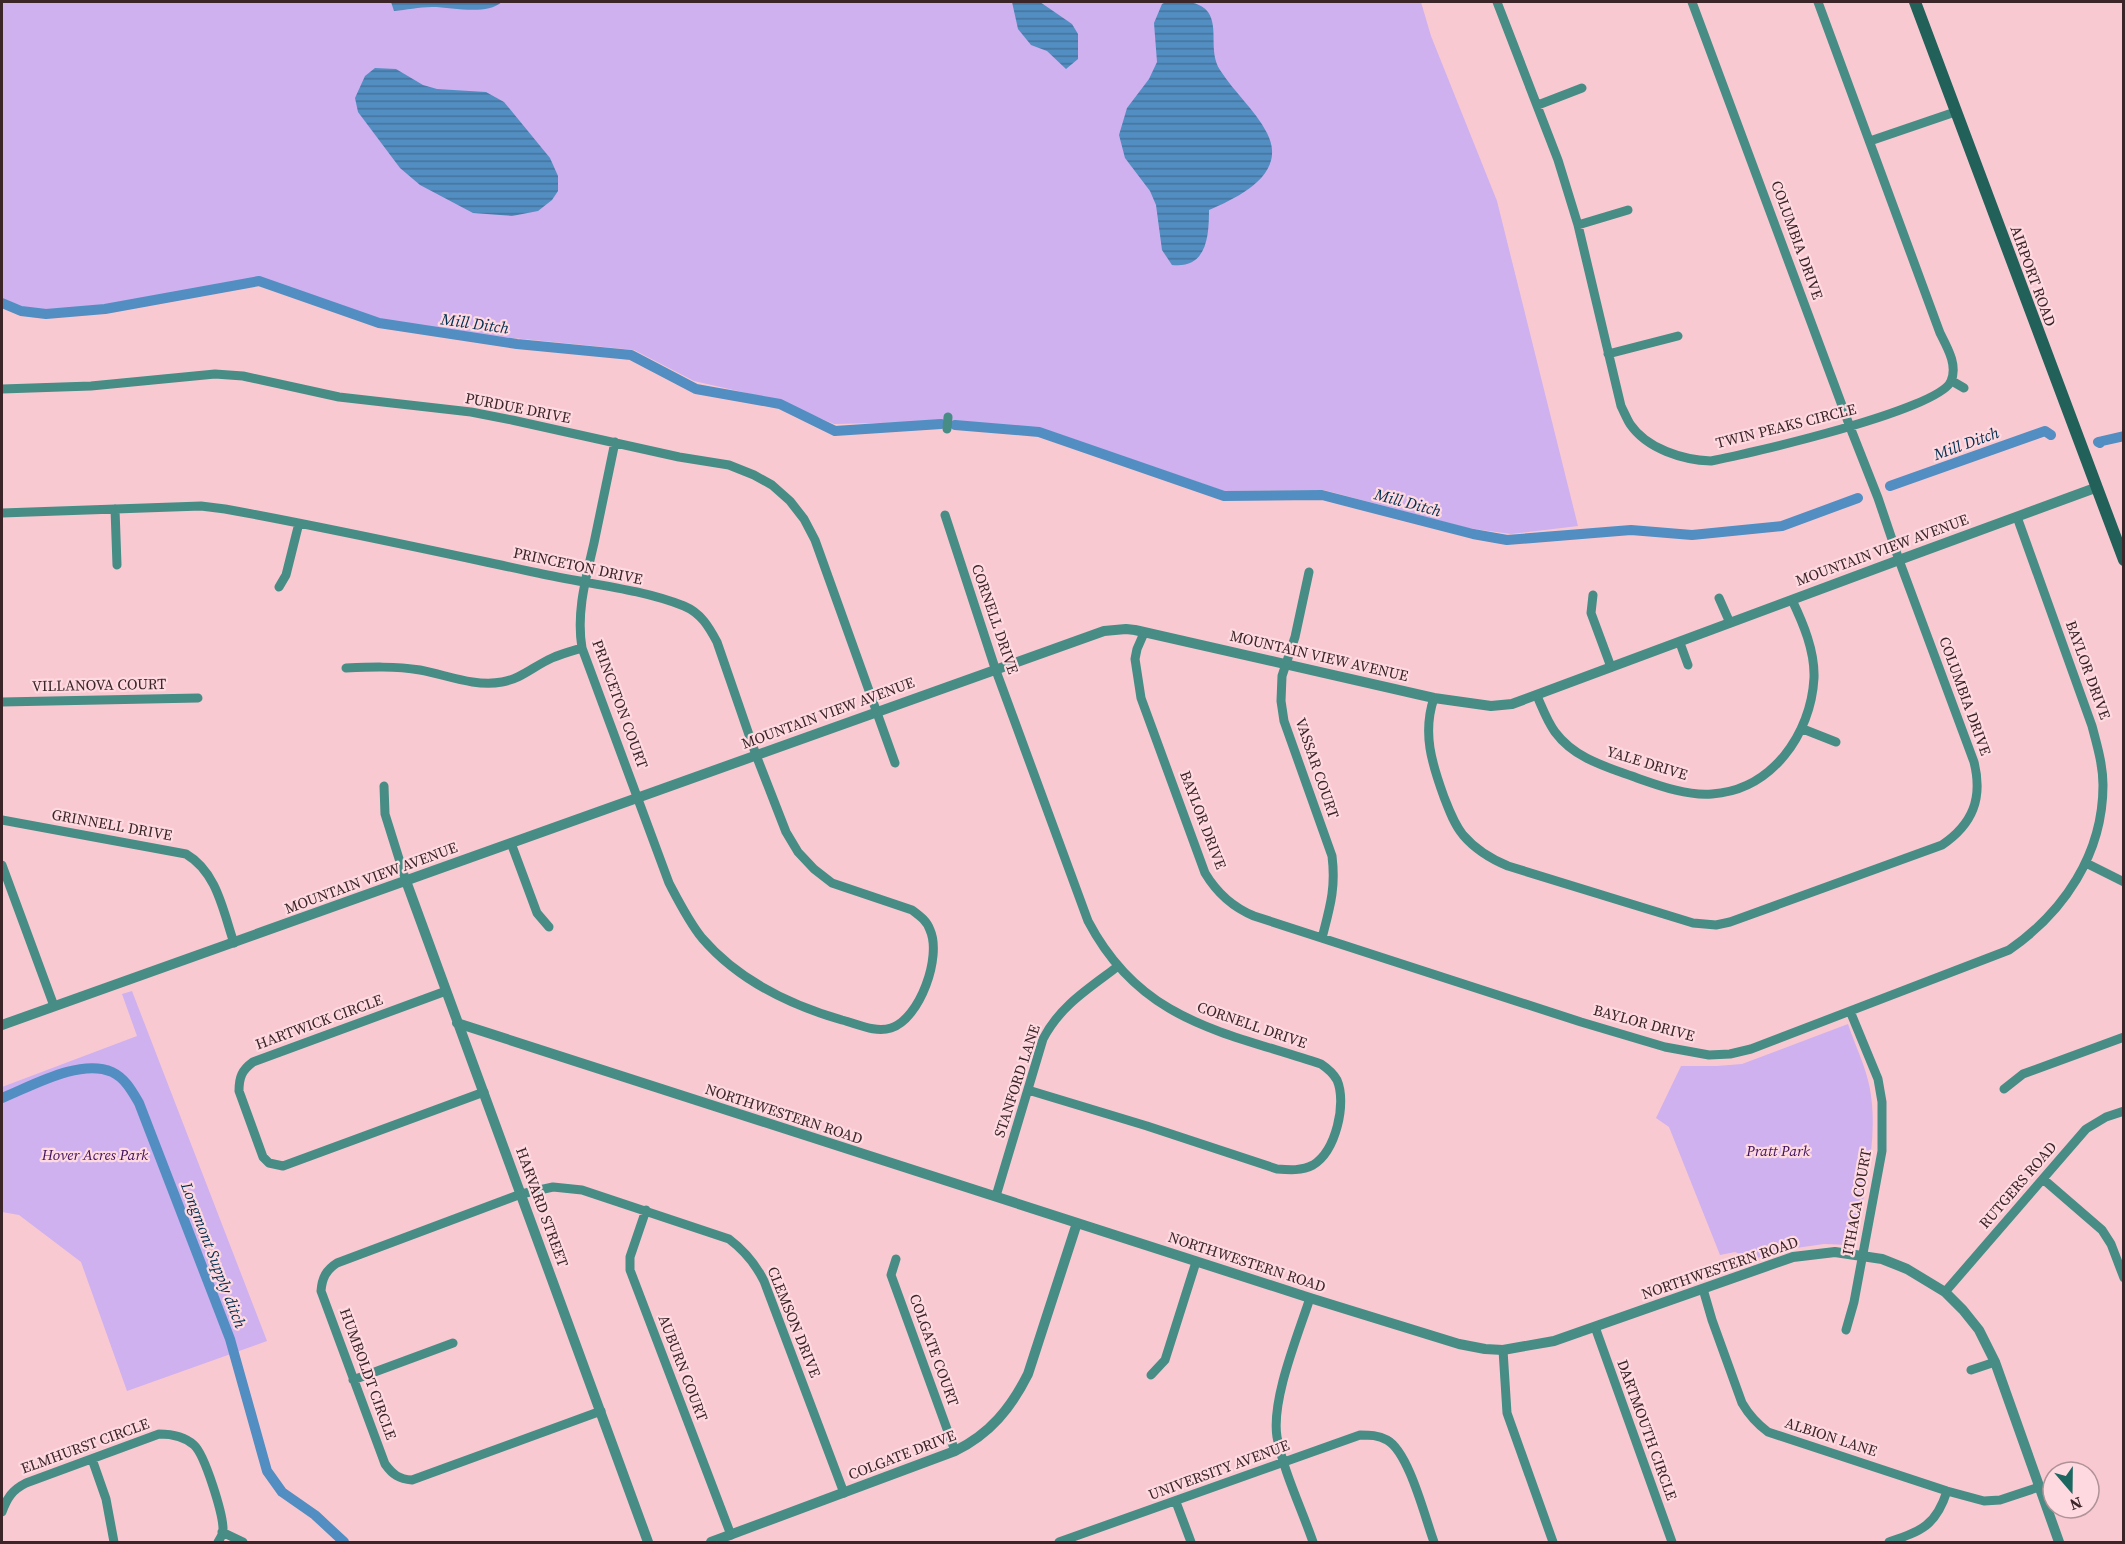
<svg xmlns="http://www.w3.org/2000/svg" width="2125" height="1544" font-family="'Source Serif 4',serif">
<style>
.green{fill:#ceb1ee}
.water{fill:url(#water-rules)}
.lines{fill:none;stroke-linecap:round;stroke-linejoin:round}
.canal{stroke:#528ec1;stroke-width:10}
.minor{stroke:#478d85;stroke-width:9}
.tertiary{stroke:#478d85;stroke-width:10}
.secondary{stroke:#21615a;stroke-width:12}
.labels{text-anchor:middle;stroke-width:4.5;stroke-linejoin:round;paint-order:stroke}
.street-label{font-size:15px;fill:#3b2529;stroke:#fedae0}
.park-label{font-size:15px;font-style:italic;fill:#3d0f5d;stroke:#fedae0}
.water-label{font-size:16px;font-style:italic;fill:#002e50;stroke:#fedae0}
</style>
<defs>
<pattern id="water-rules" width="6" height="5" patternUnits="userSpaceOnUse" patternTransform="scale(1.5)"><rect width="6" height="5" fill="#528ec1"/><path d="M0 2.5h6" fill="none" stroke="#45749d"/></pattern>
</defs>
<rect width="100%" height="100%" fill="#f9c9d2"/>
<path class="green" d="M2,2H1421L1431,36L1497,201L1578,526L1511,534L1467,528L1324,490L1224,491L1043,429L962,421L834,424L777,400L694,381L634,350L443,331L369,317L256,277L102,308L46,311L25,309L2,299Z
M132,991L267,1341L127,1391L81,1262L19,1215L2,1212V1087L137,1036L122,994Z
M1848,1024C1855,1045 1866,1067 1870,1089C1879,1140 1864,1191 1855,1241L1850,1245L1824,1244L1796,1248L1753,1259L1735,1252L1720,1255L1669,1127L1656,1118L1681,1066H1717L1742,1064Z"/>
<path class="water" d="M391,2H502C485,16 453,7 432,7C419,7 406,10 394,11Z
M1012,2H1040L1072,24L1078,34V59L1066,69L1047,51L1031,45L1018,29Z
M1166,2C1181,1 1199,0 1208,12C1219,28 1208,51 1220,70C1234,92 1255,110 1267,133C1288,174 1239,197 1209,210C1209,236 1207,269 1172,265L1162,250L1156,205L1150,191L1125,158L1119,135L1127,108L1149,79L1157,62L1154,23L1162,4Z
M375,68L396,69L423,85L437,89L486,92L504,102L550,158L558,176V191L552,200L538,211L512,216L473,213L420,185L400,168L358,112L355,98L365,76Z"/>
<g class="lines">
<path class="canal" d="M2,303L21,311L46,314L105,309L259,281L379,323L517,344L631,355L696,389L780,404L835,431L941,424
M955,425L1039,432L1224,496L1322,495L1473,534L1507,540L1631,530L1692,535L1782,526L1858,498
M2100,443L2098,442L2124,436
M1890,486L2045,431L2051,435
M2,1098C32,1086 80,1058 112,1072C125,1078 132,1091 139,1103L230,1339L267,1471L282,1492L315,1515L344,1542"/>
<path class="minor" d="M1497,2L1558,160L1578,225L1621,406C1624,412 1627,419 1630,424C1647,449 1683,460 1711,461C1747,454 1940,410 1951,381C1958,365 1947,347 1940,333L1818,2
M1538,105L1582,88
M1870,141L1955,112
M1578,225L1628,210
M1608,354L1678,336
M1952,381L1964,388
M2,389L91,386L215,374L243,376L339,397L471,412L512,420L679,457L729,465L754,475L772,485L790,501L804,519L815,540L895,763
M947,429L948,417
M115,509L117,565
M2,513L201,506L225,509C330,528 434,551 538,573C586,584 638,588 684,606C701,613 709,627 717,642L756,755L786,832L798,852L814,869L832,883L912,910C920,916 927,921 930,930C942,956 920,1019 891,1028C875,1033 858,1024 842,1020C790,1005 738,980 702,938C689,922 679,902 669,883L582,648C576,612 586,578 594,543C601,509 608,476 615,442
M945,515L995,668L1088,921C1141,1022 1222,1031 1321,1064C1327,1068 1333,1073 1337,1080C1347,1103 1336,1151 1313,1165C1302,1171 1289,1170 1277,1169L1147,1126L1028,1090
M1309,572L1295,637L1282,676L1281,701L1284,721L1332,856C1336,888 1330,907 1322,938
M279,587L286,575L299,523
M1593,595L1591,613L1611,667
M1719,598L1730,623
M1144,633L1137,649L1135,659L1141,698L1205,873C1217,893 1232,907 1254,916L1581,1022L1665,1047L1709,1055L1730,1054L1751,1049L2009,950C2064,912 2103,854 2103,785C2103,765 2097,745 2092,726L2017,517
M1680,643L1688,665
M346,668C370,667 395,666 420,670C447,675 474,687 502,682C521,679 534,666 552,658C561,654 572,651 582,648
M1537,696C1542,707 1547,721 1555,732C1575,759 1607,767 1637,778C1660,786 1687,796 1712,794C1772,790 1811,734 1814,678C1815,651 1803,623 1792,600
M1434,698C1422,733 1432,764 1444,797C1449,810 1454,824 1463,835C1475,849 1491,859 1508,866L1693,923L1716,925L1730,922L1942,845C1973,824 1983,798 1974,762L1899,560L1878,498L1850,427L1692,2
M2,702L198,698
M1803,729L1836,742
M384,786L385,814L406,881
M2,820L186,854C217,872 223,911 234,943
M511,843L537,913L549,927
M2086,863L2124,882
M2,865L54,1006
M446,991L253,1062C242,1070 239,1077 239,1091L263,1157L269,1163L283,1166L484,1092
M2004,1089L2023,1074L2124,1037
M2043,1179L2102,1230L2111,1244L2124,1278
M996,1196L1043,1039C1060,1006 1088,989 1117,967
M646,1210L630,1257V1270L731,1535
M896,1259L891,1275L955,1451
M1703,1289L1712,1320L1742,1403C1749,1415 1756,1423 1768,1432L1947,1491L1984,1501L2000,1500L2039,1487
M1945,1292L2086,1129L2106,1117L2124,1111
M1310,1298C1298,1335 1271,1400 1277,1437C1283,1470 1302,1510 1313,1542
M1595,1327L1672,1542
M1846,1330L1854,1302L1882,1151V1102L1878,1079L1850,1011
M1503,1350L1507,1413L1553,1542
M1971,1370L1995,1362
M1151,1375L1165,1360L1196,1262
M353,1380L453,1343
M601,1411L412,1480C399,1479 393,1475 385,1464L321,1291C322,1278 326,1270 337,1263L521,1194L553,1187L582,1190L729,1239C745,1251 755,1263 764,1281L844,1493
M92,1459L106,1499L114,1542
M1176,1502L1191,1542
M2,1512C7,1498 12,1490 26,1483L159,1434C172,1434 184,1436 194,1445C205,1455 223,1514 223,1529C223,1534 220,1539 218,1542
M222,1532L243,1542
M1059,1542L1360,1435C1370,1435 1378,1435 1387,1440C1409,1452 1425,1518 1434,1542
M1889,1542C1921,1531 1936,1526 1947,1491"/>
<path class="tertiary" d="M406,881L648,1542
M457,1023L1310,1298L1459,1344L1485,1349L1503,1350L1554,1341L1793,1257L1835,1252L1882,1259L1907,1269L1945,1292L1963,1310L1979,1330L1995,1362L2059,1542
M2,1025L1104,631L1126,629L1135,630L1434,698L1491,706L1512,704L1899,560L2095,488
M711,1542L955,1451C990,1434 1011,1408 1028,1374L1077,1223"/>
<path class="secondary" d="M1915,2L2124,560"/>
</g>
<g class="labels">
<g class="street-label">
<text transform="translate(1797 240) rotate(70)" y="5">COLUMBIA DRIVE</text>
<text transform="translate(2033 276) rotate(70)" y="5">AIRPORT ROAD</text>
<text transform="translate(518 408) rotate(11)" y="5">PURDUE DRIVE</text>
<text transform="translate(1786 426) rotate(-14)" y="5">TWIN PEAKS CIRCLE</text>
<text transform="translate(1882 550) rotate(-20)" y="5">MOUNTAIN VIEW AVENUE</text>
<text transform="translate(578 566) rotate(12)" y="5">PRINCETON DRIVE</text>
<text transform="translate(995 619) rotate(71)" y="5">CORNELL DRIVE</text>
<text transform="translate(1319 656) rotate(13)" y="5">MOUNTAIN VIEW AVENUE</text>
<text transform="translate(2088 670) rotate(70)" y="5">BAYLOR DRIVE</text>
<text transform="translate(99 685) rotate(-1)" y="5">VILLANOVA COURT</text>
<text transform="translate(1965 696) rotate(70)" y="5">COLUMBIA DRIVE</text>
<text transform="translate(620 704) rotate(70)" y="5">PRINCETON COURT</text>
<text transform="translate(828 713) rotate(-20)" y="5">MOUNTAIN VIEW AVENUE</text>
<text transform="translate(1647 763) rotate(17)" y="5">YALE DRIVE</text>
<text transform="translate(1317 768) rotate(71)" y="5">VASSAR COURT</text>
<text transform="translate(1203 820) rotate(69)" y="5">BAYLOR DRIVE</text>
<text transform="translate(112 825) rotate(10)" y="5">GRINNELL DRIVE</text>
<text transform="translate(371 878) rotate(-20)" y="5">MOUNTAIN VIEW AVENUE</text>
<text transform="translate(319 1022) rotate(-20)" y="5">HARTWICK CIRCLE</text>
<text transform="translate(1644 1023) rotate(15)" y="5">BAYLOR DRIVE</text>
<text transform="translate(1252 1025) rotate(19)" y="5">CORNELL DRIVE</text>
<text transform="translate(1017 1081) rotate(-72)" y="5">STANFORD LANE</text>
<text transform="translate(784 1114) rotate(18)" y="5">NORTHWESTERN ROAD</text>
<text transform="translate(2018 1185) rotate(-49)" y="5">RUTGERS ROAD</text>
<text transform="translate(1857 1202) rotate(-80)" y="5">ITHACA COURT</text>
<text transform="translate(542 1207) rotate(70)" y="5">HARVARD STREET</text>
<text transform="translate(1247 1262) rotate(18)" y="5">NORTHWESTERN ROAD</text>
<text transform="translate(1720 1268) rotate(-19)" y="5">NORTHWESTERN ROAD</text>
<text transform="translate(794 1322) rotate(68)" y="5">CLEMSON DRIVE</text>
<text transform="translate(934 1350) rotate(70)" y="5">COLGATE COURT</text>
<text transform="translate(683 1368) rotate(69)" y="5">AUBURN COURT</text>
<text transform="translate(368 1374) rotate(70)" y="5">HUMBOLDT CIRCLE</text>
<text transform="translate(1647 1430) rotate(70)" y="5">DARTMOUTH CIRCLE</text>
<text transform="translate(1831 1437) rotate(18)" y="5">ALBION LANE</text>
<text transform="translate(85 1446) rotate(-20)" y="5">ELMHURST CIRCLE</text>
<text transform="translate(902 1455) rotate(-21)" y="5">COLGATE DRIVE</text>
<text transform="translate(1219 1470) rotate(-20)" y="5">UNIVERSITY AVENUE</text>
</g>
<g class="park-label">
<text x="1778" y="1156">Pratt Park</text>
<text x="95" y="1160">Hover Acres Park</text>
</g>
<g class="water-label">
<text transform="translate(475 323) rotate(8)" y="6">Mill Ditch</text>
<text transform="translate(1966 443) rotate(-20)" y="6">Mill Ditch</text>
<text transform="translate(1408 502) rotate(15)" y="6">Mill Ditch</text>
<text transform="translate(214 1255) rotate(69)" y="6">Longmont Supply ditch</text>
</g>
</g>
<rect width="2125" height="1544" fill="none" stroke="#3b2529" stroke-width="6"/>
<g transform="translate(2071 1490) rotate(160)"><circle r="28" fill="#fedae0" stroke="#b09297" stroke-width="1.5"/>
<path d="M0-4.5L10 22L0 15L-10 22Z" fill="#1c6760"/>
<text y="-9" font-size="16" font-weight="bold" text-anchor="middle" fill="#3b2529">N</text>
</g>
</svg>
